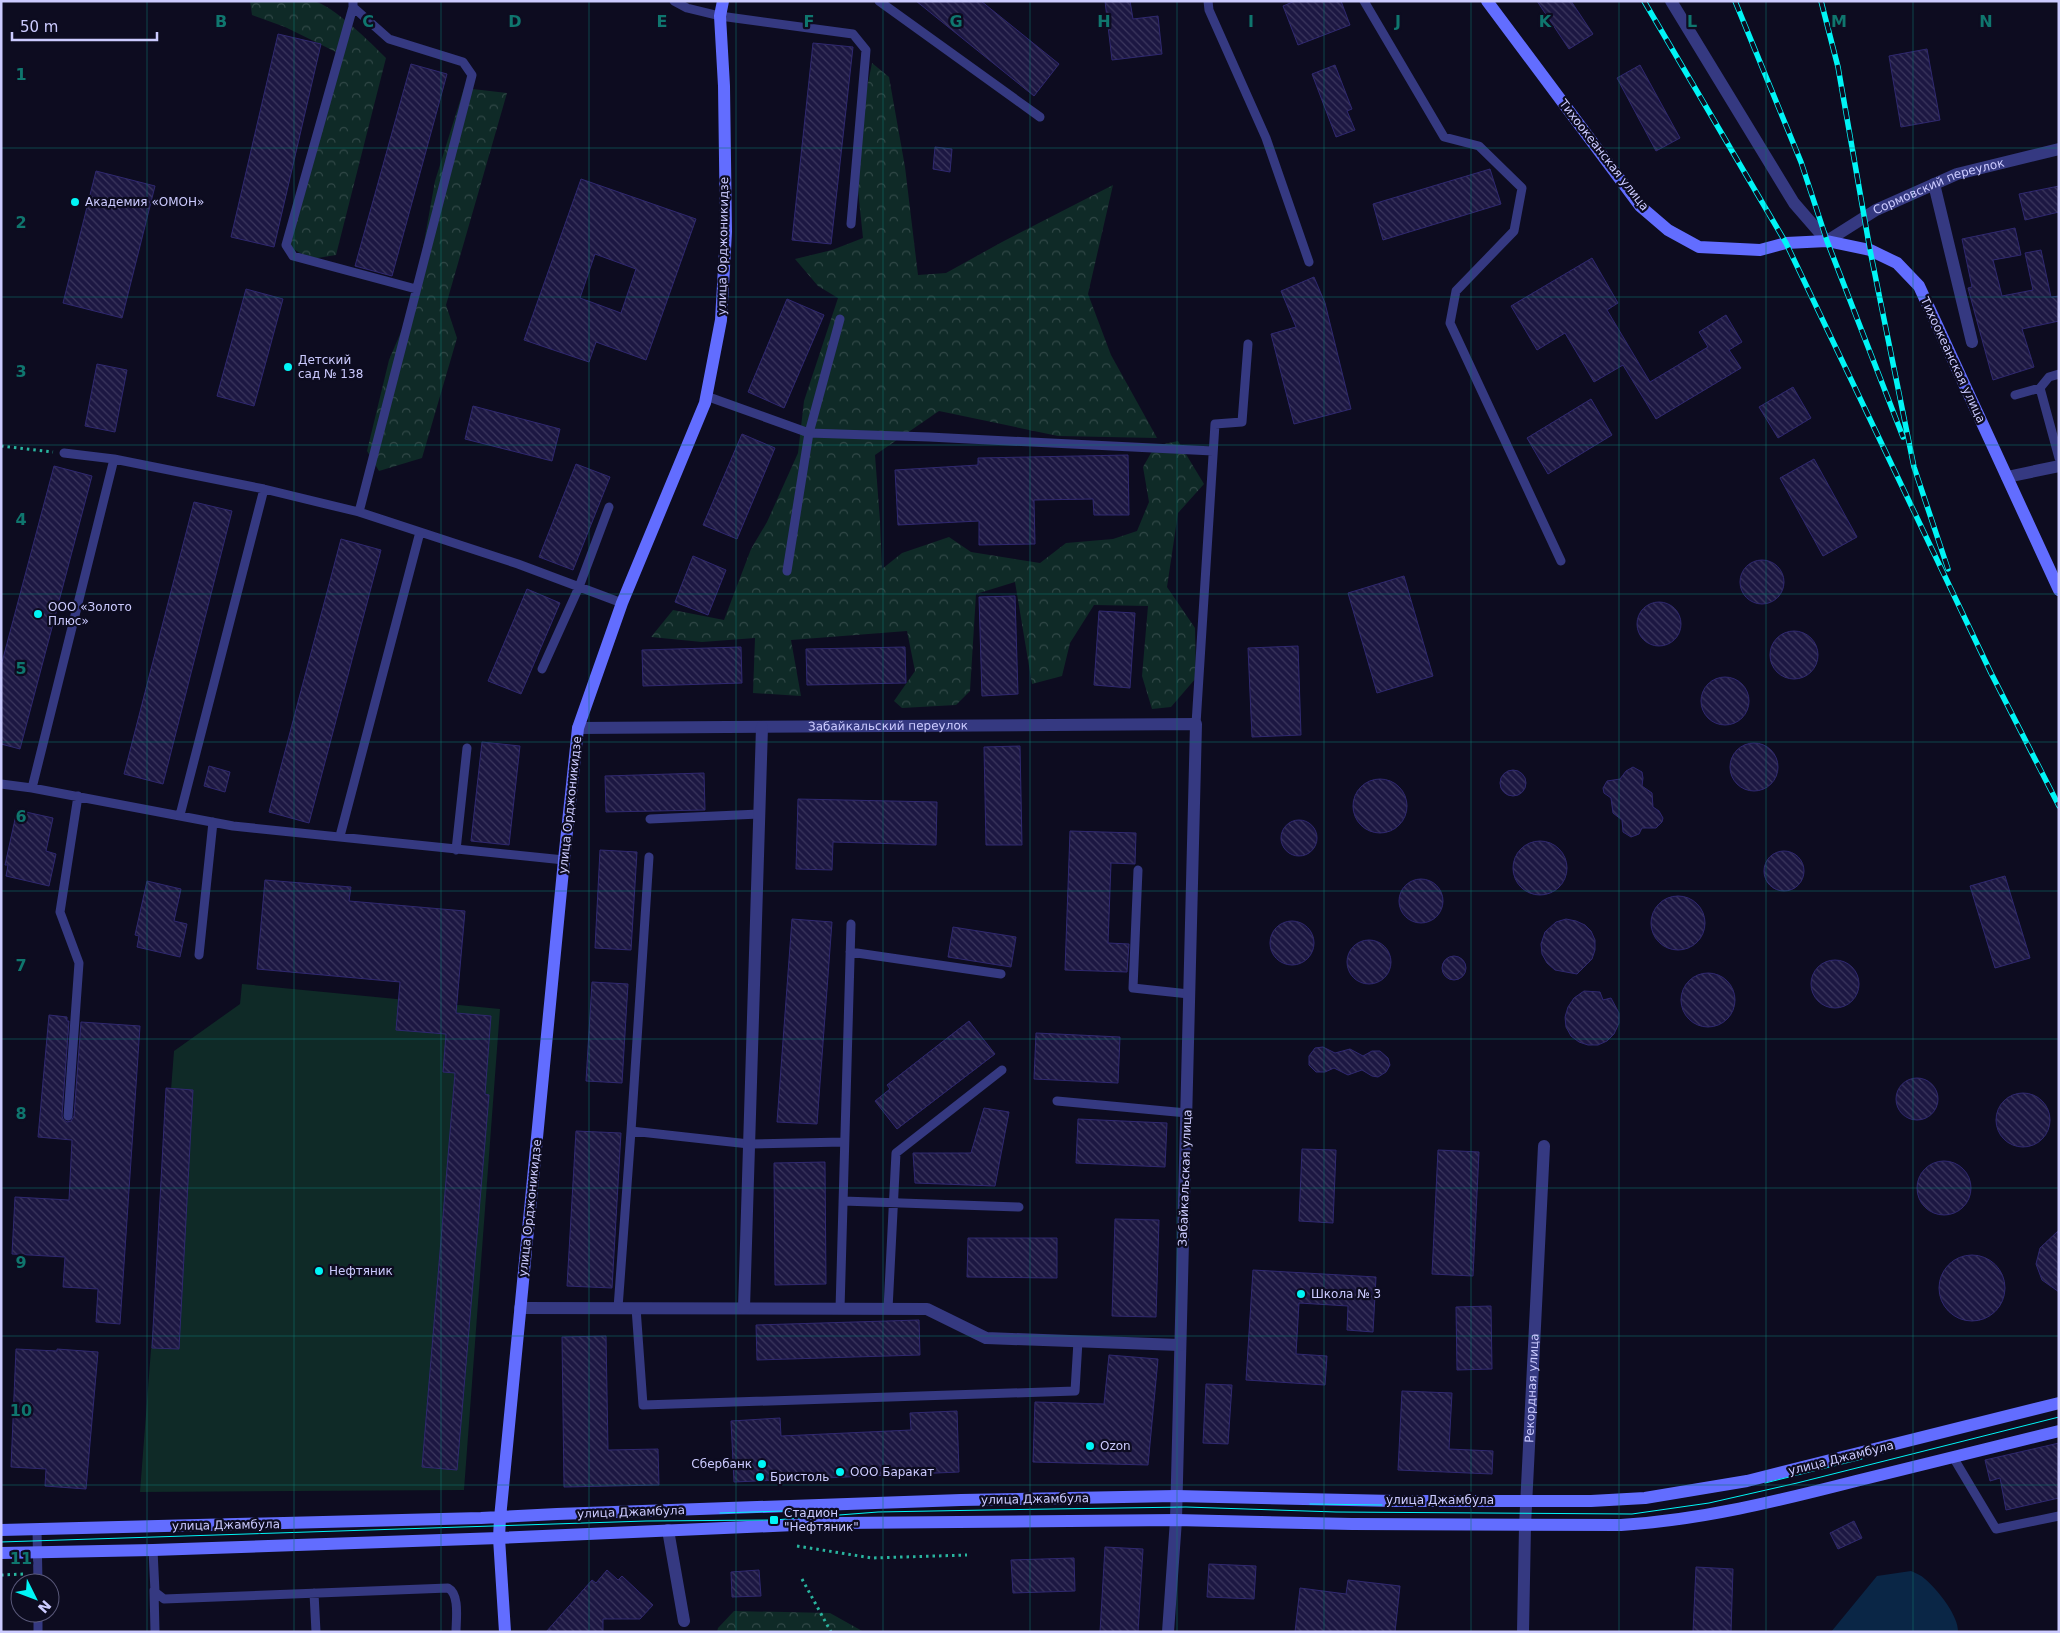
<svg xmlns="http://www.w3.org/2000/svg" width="2060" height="1633" font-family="'DejaVu Sans',sans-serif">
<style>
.park{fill:url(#park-crowns)}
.garden{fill:#0f2a27}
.water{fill:#0a2646}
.building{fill:url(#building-back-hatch);stroke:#2f286f;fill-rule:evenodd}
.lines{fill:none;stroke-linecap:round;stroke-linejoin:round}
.path{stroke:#29b59f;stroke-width:3;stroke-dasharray:2.5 4;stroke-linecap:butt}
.lane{stroke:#353981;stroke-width:9}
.street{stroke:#353981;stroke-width:12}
.secondary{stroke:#626dff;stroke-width:12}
.tram{stroke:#00f5f6;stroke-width:1}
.rail-casing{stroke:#00f5f6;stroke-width:5.5}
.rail{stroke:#0d0c20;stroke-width:4;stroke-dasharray:11;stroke-linecap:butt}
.grid{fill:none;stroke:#0f766e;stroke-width:1;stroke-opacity:0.55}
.poi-dot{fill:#00f5f6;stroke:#0d0c20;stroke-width:2}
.labels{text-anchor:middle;stroke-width:4.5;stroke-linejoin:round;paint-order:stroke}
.street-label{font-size:12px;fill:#cccbff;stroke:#0d0c20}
.poi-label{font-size:12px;fill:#cccbff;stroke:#0d0c20;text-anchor:start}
.grid-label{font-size:16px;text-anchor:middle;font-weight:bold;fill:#0f766e;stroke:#0d0c20;stroke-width:4.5;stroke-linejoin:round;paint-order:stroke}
</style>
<defs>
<pattern id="park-crowns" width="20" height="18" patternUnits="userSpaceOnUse" patternTransform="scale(1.25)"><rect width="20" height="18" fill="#0f2a27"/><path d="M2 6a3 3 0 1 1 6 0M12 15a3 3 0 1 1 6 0" fill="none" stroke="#314847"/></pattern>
<pattern id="building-back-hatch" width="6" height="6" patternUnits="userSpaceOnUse" patternTransform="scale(1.25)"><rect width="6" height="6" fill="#1c1742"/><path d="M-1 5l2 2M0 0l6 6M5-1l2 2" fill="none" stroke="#3c375e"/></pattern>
</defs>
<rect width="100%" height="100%" fill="#0d0c20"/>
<path class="park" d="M250,1C270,1 293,0 313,1C332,4 372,44 386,58L336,255L311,259L286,245L336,52L285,27L252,15Z
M872,63L889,77L905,167L918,275L946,273L1002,242L1113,185L1088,294L1111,355L1157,438L1058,436L939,411L875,455L880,521L882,569L902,553L949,537L971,552L1040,563L1066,543L1113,539L1137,531L1149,502L1143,467L1155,446L1178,441L1204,484L1178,513L1167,587L1195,628L1196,678L1171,707L1152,709L1142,676L1148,606L1094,605L1070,643L1062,676L1032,684L1015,582L976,594L970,691L956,705L902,708L894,701L915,671L907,631L791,640L801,696L753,693L755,638L702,642L651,637L673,610L724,620L751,549L767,522L798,453L804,401L838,298L818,286L795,259L832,250L863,238L854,152Z
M464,88L507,93L446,305L457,338L422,458L379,471L367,451L389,360L409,313L417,281L435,181Z
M734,1611L830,1613L864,1632H717L718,1628Z"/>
<path class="garden" d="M242,984L500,1009L464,1490L140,1492L174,1051L240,1004Z"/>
<path class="water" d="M1911,1571C1915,1573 1921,1575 1925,1579C1937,1589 1959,1616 1958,1632H1831L1877,1576Z"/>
<path class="building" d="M916,1H981L1059,64L1034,96Z
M1105,1H1130L1133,19L1158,16L1162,54L1112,60Z
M1295,1H1341L1350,25L1298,45L1283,6Z
M1537,1H1571L1593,34L1569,49Z
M278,34L321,44L274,247L231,237Z
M813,43L853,47L831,244L792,240Z
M1927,49L1940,120L1901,127L1889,56Z
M411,64L447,74L392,276L355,266Z
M1335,65L1352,109L1347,111L1355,130L1336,137L1312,74Z
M1640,65L1680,138L1656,151L1617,78Z
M935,147L952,149L950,172L933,169Z
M1490,169L1501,204L1383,240L1373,204Z
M96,171L155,186L122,318L63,303Z
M581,179L696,219L646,360L596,342L589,362L524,340ZM595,254L636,269L621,313L580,298Z
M2059,186V212L2025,220L2019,194Z
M2015,228L2021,255L1993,260L2002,296L2033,290L2025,253L2041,250L2051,297L2059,296V321L2022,329L2034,367L1993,380L1968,288L1972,287L1962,239Z
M1592,258L1618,303L1607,310L1650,382L1708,347L1699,332L1726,315L1742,342L1729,350L1741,368L1656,419L1623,365L1594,382L1565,333L1537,350L1511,306Z
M1314,277L1325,303L1351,409L1294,424L1271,334L1296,327L1281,291Z
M246,289L283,299L254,406L217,396Z
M787,299L824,315L784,408L748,392Z
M97,364L127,370L115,432L85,426Z
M1793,387L1811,418L1778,438L1759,407Z
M1591,399L1612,435L1548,474L1527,438Z
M473,406L560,429L552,461L465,439Z
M742,434L775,448L737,539L703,525Z
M1128,455L1129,515H1094L1093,499L1034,500L1035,544L979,545V521L898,525L895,470L978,465V458Z
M1814,459L1857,537L1823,556L1780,478Z
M576,464L610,477L573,570L539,557Z
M54,466L92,476L20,749L1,744V666Z
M194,502L232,511L163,784L124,774Z
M341,539L381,550L309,823L269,812Z
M693,556L726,570L708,615L675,602Z
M1740 582a22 22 0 1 1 44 0a22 22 0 1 1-44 0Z
M1404,576L1433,676L1377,693L1348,593Z
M527,589L560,603L521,694L488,681Z
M1015,596L1018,694L982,696L979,597Z
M1637 624a22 22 0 1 1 44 0a22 22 0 1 1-44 0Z
M1099,611L1135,613L1130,688L1094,685Z
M1770 655a24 24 0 1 1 48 0a24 24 0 1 1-48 0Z
M1298,646L1301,735L1252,737L1248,648Z
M741,647L742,683L643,686L642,650Z
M905,647L906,683L807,685L806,649Z
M1701 701a24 24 0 1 1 48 0a24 24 0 1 1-48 0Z
M482,742L520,746L509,845L471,841Z
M1730 767a24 24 0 1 1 48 0a24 24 0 1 1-48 0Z
M1020,746L1022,845H986L984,747Z
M209,766L230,772L225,792L204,786Z
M1633,767L1642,772L1643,778L1642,786L1652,793L1653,807L1659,811L1663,818L1662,822L1656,828H1642L1639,834L1631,837L1623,832L1622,820L1613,813L1611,798L1604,793L1603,788L1607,781L1620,779L1626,771Z
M1500 783a13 13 0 1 1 26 0a13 13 0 1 1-26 0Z
M704,773L705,810L606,812L605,776Z
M1353 806a27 27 0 1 1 54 0a27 27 0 1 1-54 0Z
M798,799L937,802L936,845L833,842L832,870L796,869Z
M17,810L53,818L46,851L56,854L49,886L6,876L8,865H5Z
M1281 838a18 18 0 1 1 36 0a18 18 0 1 1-36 0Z
M1070,831L1136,833L1135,864L1111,863L1108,943L1129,944L1127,972L1065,970Z
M1513 868a27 27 0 1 1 54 0a27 27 0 1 1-54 0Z
M600,850L637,852L631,950L595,948Z
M1764 871a20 20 0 1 1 40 0a20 20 0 1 1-40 0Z
M2005,876L2030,958L1995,968L1970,886Z
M1399 901a22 22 0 1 1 44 0a22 22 0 1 1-44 0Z
M265,880L351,887L349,901L465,911L456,1013L491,1016L485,1094L489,1095L457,1470L422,1467L455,1073L443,1072L446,1034L396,1030L400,982L257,969Z
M147,881L181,889L174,921L187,924L180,957L137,947L139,936L135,935Z
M1651 923a27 27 0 1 1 54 0a27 27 0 1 1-54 0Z
M792,919L832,922L817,1124L777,1122Z
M1566,919L1576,921L1585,925L1591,931L1595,940V950L1592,959L1577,974L1555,970L1547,963L1542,954L1541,944L1545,932L1556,922Z
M1270 943a22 22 0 1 1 44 0a22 22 0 1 1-44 0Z
M953,927L1016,937L1011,967L948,957Z
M1347 962a22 22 0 1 1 44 0a22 22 0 1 1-44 0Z
M1442 968a12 12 0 1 1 24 0a12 12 0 1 1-24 0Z
M1811 984a24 24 0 1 1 48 0a24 24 0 1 1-48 0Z
M1681 1000a27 27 0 1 1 54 0a27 27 0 1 1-54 0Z
M592,982L628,984L622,1083L586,1081Z
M1584,991L1600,992L1603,1000L1611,998L1619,1013V1023L1614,1034L1607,1041L1598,1045H1588L1579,1042L1571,1036L1566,1027L1565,1017L1568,1007L1574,998Z
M49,1015L67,1017V1021H69L62,1116L63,1119L67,1122L71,1121L74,1116L81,1022L140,1026L120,1324L96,1322L98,1289L63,1287L65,1257L12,1254L15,1197L69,1200L72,1140L38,1137Z
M969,1021L995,1054L897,1129L875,1101L890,1089L887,1085Z
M1036,1033L1120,1037L1118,1083L1034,1079Z
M1323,1047L1335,1053L1350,1049L1363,1056L1372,1051H1380L1388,1058L1390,1065L1386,1072L1378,1077L1372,1076L1362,1070L1348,1075L1334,1068L1325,1072H1316L1309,1065V1056L1315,1048Z
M1896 1099a21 21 0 1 1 42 0a21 21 0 1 1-42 0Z
M166,1088L193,1090L179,1349L152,1348Z
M1996 1120a27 27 0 1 1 54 0a27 27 0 1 1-54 0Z
M984,1108L1009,1112L995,1186L915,1183L913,1153H971Z
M1078,1119L1167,1123L1165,1167L1076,1163Z
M576,1131L621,1133L612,1288L567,1286Z
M1302,1149L1336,1150L1333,1223L1299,1221Z
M1438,1150L1479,1152L1473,1276L1432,1274Z
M1917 1188a27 27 0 1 1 54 0a27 27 0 1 1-54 0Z
M825,1162L826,1284L775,1285L774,1163Z
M1115,1219L1159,1220L1156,1317L1112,1316Z
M2059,1230V1292L2042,1280L2036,1264L2040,1248Z
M968,1238H1057V1278L967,1277Z
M1939 1288a33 33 0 1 1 66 0a33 33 0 1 1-66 0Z
M1253,1270L1376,1277L1373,1332L1347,1330L1348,1306L1299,1303L1296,1354L1327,1356L1325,1385L1246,1380Z
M1491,1306L1492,1369L1457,1370L1456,1307Z
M919,1320L920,1355L757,1360L756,1325Z
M606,1336L608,1450L658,1449L659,1485L564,1487L562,1337Z
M16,1349L57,1351V1349L98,1352L86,1489L45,1486L46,1469L11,1467Z
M1109,1355L1158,1359L1148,1465L1033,1462L1035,1402L1104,1404Z
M1206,1384L1232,1385L1228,1444L1203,1443Z
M1402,1391L1452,1393L1449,1449L1493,1451L1492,1474L1398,1470Z
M957,1411L959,1472L734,1482L731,1421L780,1418L781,1436L911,1430L910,1413Z
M2059,1443V1498L2006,1510L2000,1478L1990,1481L1985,1460Z
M1854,1521L1862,1538L1838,1549L1830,1533Z
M1105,1547L1143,1549L1138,1632H1100Z
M1074,1558L1075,1591L1013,1593L1011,1560Z
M1209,1564L1256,1566L1254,1599L1207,1597Z
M1696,1567L1733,1569L1731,1632H1693Z
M607,1570L618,1580L622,1576L653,1605L640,1619H603V1632H546L592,1580L596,1583Z
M759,1570L761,1596L732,1597L731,1572Z
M1348,1580L1400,1586L1395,1632H1295L1300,1588L1346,1594Z"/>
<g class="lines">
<path class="path" d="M1,446L53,452
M797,1546L872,1558L967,1555
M1,1575L24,1574
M802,1579L831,1632"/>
<path class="lane" d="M353,1V7L389,39L463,62L472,75L359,512
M674,1L687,8L720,16L853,34L866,50L851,224
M879,1L1040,117
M1208,1L1209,10L1266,138L1309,262
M1364,1L1444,137L1479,146L1522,188L1514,231L1456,291L1450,323L1561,561
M353,7L286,245L293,256L416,289
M2040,388L2049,377L2059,374
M2015,395L2040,388L2059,458
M706,396L809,433L929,437L1213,451
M64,453L114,459L264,489L359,512L518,564L622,603
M787,571L809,433L840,319
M542,669L579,587L609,507
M1196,724L1215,424L1242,422L1248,344
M1,784L32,788L233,826L564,860
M32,788L114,459
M180,815L264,489
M650,819L759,814
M340,836L420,532
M456,850L467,748
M1138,870L1133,988L1189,994
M850,952L1001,974
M199,955L213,822
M1057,1101L1187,1113
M68,1116L79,963L60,912L78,796
M631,1131L649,857
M843,1201L1019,1207
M618,1308L631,1131L749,1144L844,1142
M636,1308L643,1405L1075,1391L1078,1341
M840,1309L851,924
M888,1309L896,1153L1002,1070
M1953,1457L1996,1529L2059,1516
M37,1529L38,1583
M153,1550L155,1592L164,1599L448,1588C460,1594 456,1620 456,1632
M154,1590L155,1632
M314,1593L316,1632
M38,1613V1632"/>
<g class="street">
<path id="s1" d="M1671,1L1794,203L1827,241L1876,210L1957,174L2059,149"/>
<path d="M1934,184L1972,342"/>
<path d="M2007,477L2059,466"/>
<path id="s2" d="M578,728L1196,724L1176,1520L1168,1632"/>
<path d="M520,1308L927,1309L986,1338L1180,1345"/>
<path d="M744,1308L762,727"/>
<path d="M668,1530L684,1621"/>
<path id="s3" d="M1523,1632L1525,1526L1544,1146"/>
</g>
<path class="secondary" d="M1487,1L1640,206L1668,230L1699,247L1760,250L1786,243L1827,241L1870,250L1897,263L1919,286L2059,590
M1,1530L481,1518L557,1514L961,1500L1176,1496L1394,1501H1591L1645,1498L1747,1481L2059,1403
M1,1553L153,1550L499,1538L839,1523L1176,1520L1352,1524L1621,1525C1701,1520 1778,1501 1856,1481C1924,1464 1991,1448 2059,1431
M505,1632L499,1538L500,1518L564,860L578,728L622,603L705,403L721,320L726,232L724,86L720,16L723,1"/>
<path class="tram" d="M1765,1483L1862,1459
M1310,1504L1382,1505
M720,1513L817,1510
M1,1542L646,1521L774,1520L878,1512L987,1510L1186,1507L1336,1512L1632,1514L1709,1503L1797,1483L2059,1417"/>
<defs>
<path id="rail" d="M1644,1L1786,243L1991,673L2059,806
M1735,1L1801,162L1827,241L1903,437
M1821,1L1838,67L1870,250L1914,467L1948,569"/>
</defs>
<use href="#rail" class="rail-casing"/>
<use href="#rail" class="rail"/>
</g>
<path class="grid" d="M147,1V1632M294,1V1632M441,1V1632M589,1V1632M736,1V1632M883,1V1632M1030,1V1632M1177,1V1632M1324,1V1632M1471,1V1632M1619,1V1632M1766,1V1632M1913,1V1632M1,148H2059M1,297H2059M1,445H2059M1,594H2059M1,742H2059M1,891H2059M1,1039H2059M1,1188H2059M1,1336H2059M1,1485H2059"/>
<g class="poi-dot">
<circle cx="75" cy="202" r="5"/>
<circle cx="288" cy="367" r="5"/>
<circle cx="38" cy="614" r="5"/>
<circle cx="319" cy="1271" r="5"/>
<circle cx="1301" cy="1294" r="5"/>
<circle cx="1090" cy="1446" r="5"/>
<circle cx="762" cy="1464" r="5"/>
<circle cx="840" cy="1472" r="5"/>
<circle cx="760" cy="1477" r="5"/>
<rect x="769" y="1515" width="10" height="10" rx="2.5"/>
</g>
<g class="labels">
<g class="street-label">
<text transform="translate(1604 155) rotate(52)" y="4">Тихоокеанская улица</text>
<text dy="4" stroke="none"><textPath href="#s1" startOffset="412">Сормовский переулок</textPath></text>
<text transform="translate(723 246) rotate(-89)" y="4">улица Орджоникидзе</text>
<text transform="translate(1953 360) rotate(65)" y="4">Тихоокеанская улица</text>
<text dy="4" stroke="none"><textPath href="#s2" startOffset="310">Забайкальский переулок</textPath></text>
<text transform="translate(570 805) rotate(-84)" y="4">улица Орджоникидзе</text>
<text transform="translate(1185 1178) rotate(-88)" y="4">Забайкальская улица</text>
<text transform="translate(530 1208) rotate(-84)" y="4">улица Орджоникидзе</text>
<text dy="4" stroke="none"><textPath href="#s3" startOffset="244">Рекордная улица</textPath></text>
<text transform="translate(1841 1458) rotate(-14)" y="4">улица Джамбула</text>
<text transform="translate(1035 1499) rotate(-1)" y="4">улица Джамбула</text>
<text x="1440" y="1504">улица Джамбула</text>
<text transform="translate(631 1512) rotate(-2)" y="4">улица Джамбула</text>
<text transform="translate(226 1525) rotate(-1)" y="4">улица Джамбула</text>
</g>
<g class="poi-label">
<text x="85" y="206">Академия «ОМОН»</text>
<text x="298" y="364">Детский<tspan x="298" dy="14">сад № 138</tspan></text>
<text x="48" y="611">ООО «Золото<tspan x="48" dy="14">Плюс»</tspan></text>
<text x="329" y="1275">Нефтяник</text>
<text x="1311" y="1298">Школа № 3</text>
<text x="1100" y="1450">Ozon</text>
<text x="752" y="1468" text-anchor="end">Сбербанк</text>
<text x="850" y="1476">ООО Баракат</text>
<text x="770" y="1481">Бристоль</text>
<text x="784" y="1517">Стадион<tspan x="784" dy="14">"Нефтяник"</tspan></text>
</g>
</g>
<g class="grid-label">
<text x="221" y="27">B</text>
<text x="368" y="27">C</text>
<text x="515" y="27">D</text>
<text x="662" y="27">E</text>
<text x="809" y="27">F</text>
<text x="956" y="27">G</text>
<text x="1104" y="27">H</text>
<text x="1251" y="27">I</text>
<text x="1398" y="27">J</text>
<text x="1545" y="27">K</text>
<text x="1692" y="27">L</text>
<text x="1839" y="27">M</text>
<text x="1986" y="27">N</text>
<text x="21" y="80">1</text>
<text x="21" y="228">2</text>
<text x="21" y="377">3</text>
<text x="21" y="525">4</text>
<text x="21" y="674">5</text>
<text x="21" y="822">6</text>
<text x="21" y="971">7</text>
<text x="21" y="1119">8</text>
<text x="21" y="1268">9</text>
<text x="21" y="1416">10</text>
<text x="21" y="1564">11</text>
</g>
<rect width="2060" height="1633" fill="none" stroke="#cccbff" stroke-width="5"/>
<g transform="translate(35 1598) rotate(132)"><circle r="24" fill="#0d0c20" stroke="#595879"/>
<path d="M0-4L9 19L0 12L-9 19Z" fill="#00f5f6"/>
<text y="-8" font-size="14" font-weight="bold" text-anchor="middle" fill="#cccbff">N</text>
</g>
<path d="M12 32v8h145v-8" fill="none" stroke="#cccbff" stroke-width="2.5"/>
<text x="20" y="32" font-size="15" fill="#cccbff" stroke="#0d0c20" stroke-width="4" paint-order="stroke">50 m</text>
</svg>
